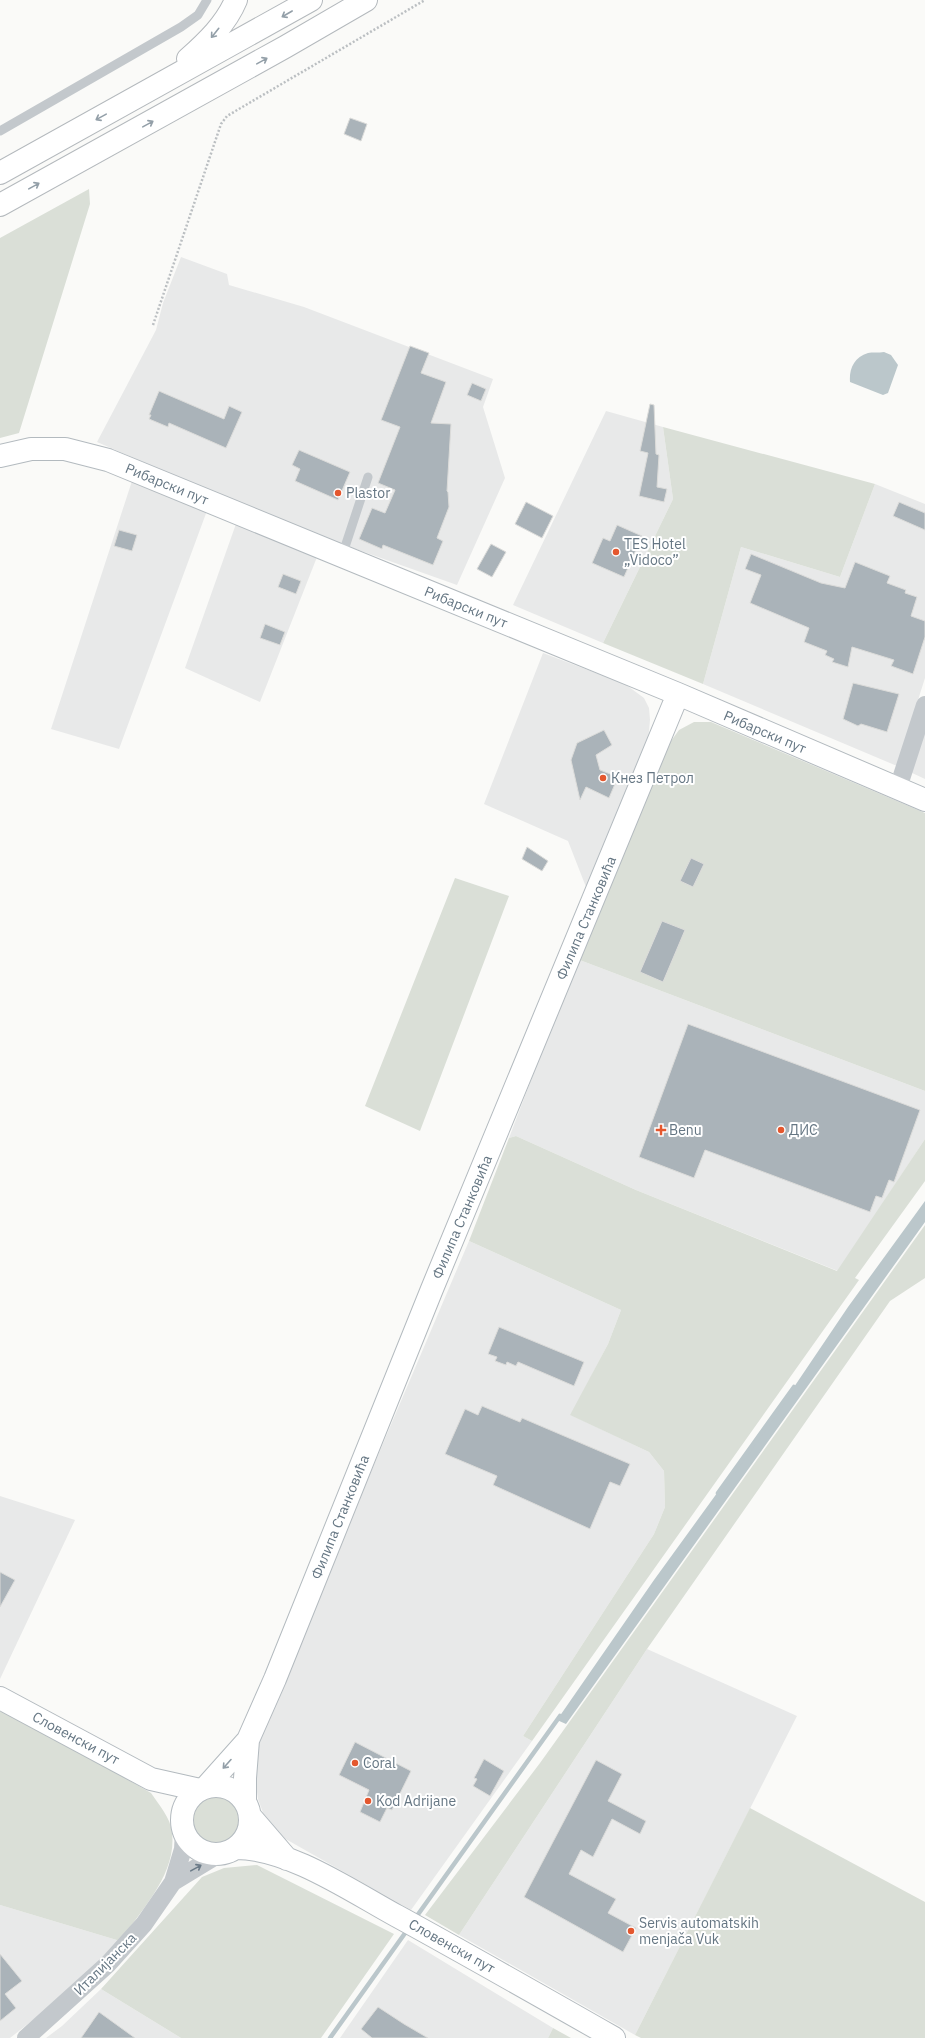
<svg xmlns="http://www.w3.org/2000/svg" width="925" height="2038" font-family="'IBM Plex Sans',sans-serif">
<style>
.built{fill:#e8e9e9}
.green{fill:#dadfd7}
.water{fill:#bbc7cb}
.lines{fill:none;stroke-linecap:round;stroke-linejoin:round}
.stream{stroke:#bbc7cb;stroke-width:4.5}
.building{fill:#aab3b9;stroke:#dcdcda}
.secondary-casing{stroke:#b3babf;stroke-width:24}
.highway-casing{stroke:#b4b9bd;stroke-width:24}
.path{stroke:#bbbfc2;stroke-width:2.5;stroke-dasharray:2 2;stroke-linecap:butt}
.lane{stroke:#c3c8cc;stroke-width:9}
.street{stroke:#c3c8cc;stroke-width:18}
.secondary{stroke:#fff;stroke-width:22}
.highway{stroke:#fff;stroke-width:22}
.oneway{stroke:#939fa8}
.oneway2{stroke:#6a7a87}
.poi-dot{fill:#e4572e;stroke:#fff;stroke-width:1.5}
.labels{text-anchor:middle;stroke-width:4;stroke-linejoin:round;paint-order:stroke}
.street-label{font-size:14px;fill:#657683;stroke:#fff}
.poi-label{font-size:14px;fill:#657683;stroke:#fff;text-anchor:start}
</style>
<rect width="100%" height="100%" fill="#fafaf8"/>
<path class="built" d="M181,257L227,274L229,285L304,307L493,379L483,407L505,478L457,585L350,547L245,506L97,442L156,330L163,303Z
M606,411L663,427L673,499L603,643L513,605Z
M132,481L208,508L119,749L51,729Z
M875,484L925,504V678L897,766L703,684L741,547L840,577Z
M237,521L317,557L260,702L185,668Z
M543,653L625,684L644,698L649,708L650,720L648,741L586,887L568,841L484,804Z
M925,725V779L910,772Z
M577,959L925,1091V1139L838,1271L636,1190L516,1136L509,1138Z
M469,1241L621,1310L608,1344L571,1415L649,1452L664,1471L665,1507L654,1534L523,1736L532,1741L411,1910L275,1833L265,1818L258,1799L255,1778L258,1743L359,1500Z
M0,1496L75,1520L0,1679Z
M647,1649L797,1716L635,2035L459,1935Z
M0,1905L120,1941L57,2001L10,2038H0Z
M408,1940L553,2028L548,2038H340Z
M101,1989L181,2038H46L62,2026Z"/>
<path class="green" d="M89,189L90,204L19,433L0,438V238Z
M663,427L875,484L840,577L741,547L703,684L603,643L673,499Z
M694,722H711L925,813V1091L577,959L671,741L679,730Z
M455,878L509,896L420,1131L365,1106Z
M516,1136L636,1190L837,1271L925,1139V1181L855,1278L859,1280L532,1741L523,1736L654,1534L665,1507L664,1471L649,1452L570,1415L608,1344L621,1310L469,1241L509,1138Z
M925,1225V1278L890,1301L647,1649L459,1935L425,1915L540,1763Z
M6,1710L151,1793C159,1805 171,1818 172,1833C177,1874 141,1910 120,1941L0,1905V1712Z
M190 1820a26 26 0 1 1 52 0a26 26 0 1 1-52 0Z
M750,1808L925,1902V2038H641L635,2035Z
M257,1865L394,1934L321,2038H181L101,1989L202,1877L224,1868Z
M553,2028L571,2038H548Z"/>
<path class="water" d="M884,352L891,355L898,365L888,393L883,395L850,382C849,369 854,357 868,353C872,352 879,353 884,352Z
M925,1201V1222L566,1724L557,1720L654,1580L794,1387L848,1307Z"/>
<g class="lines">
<path class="stream" d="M718,1493L794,1387
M414,1920L560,1716
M330,2038L408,1929"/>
</g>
<path class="building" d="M350,118L367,124L361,141L344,134Z
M410,346L429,353L421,373L446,382L431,423L451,424L447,491L448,492L449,507L437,538L443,541L433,565L383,545L382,549L359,539L372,508L385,513L395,490L378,483L400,427L381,420Z
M472,383L486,389L481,401L467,395Z
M159,391L224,419L229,406L242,412L226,448L169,423L168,427L149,419L151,415H149Z
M650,404L654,405L656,454L659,455L657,487L667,489L664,502L639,496L648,453L640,451Z
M299,450L350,472L338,500L295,481L300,469L292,465Z
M526,502L553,516L542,538L515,524Z
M899,502L925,513V530L893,516Z
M617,525L642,536L624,577L592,563L603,538L610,541Z
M119,530L137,535L132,551L114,546Z
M491,544L506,552L492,577L477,569Z
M751,554L821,583L845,588L855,562L890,576L887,583L906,590L905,593L917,597L911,616L925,621V637L913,674L891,666L894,660L852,647L848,667L832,662L834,659L825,655L827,651L804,642L809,628L750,603L761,575L745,569Z
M283,574L301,581L296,594L278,587Z
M265,624L285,632L280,645L260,638Z
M853,683L899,694L887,732L861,724L858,726L843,719Z
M604,730L612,745L596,755L600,770L618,777L609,798L586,787L580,800L571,760L577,743Z
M527,847L548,861L542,871L522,859Z
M691,858L704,864L693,887L680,881Z
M662,921L685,930L663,982L640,972Z
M688,1024L920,1110L894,1182L889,1180L882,1198L876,1196L870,1212L705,1150L694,1178L639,1157Z
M499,1327L584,1362L574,1386L518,1362L516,1366L507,1362L506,1365L495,1361L497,1357L488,1354Z
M482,1406L520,1422L522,1418L630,1464L620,1486L610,1482L590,1529L493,1485L497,1476L445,1454L465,1409L478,1415Z
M0,1572L15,1580L0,1607Z
M355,1742L411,1771L392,1810L387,1808L380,1822L360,1812L369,1790L339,1775Z
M484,1759L504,1771L490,1796L473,1786L477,1779L474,1778Z
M596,1760L622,1774L608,1801L646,1821L640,1834L612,1819L593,1857L581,1850L569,1874L616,1899L608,1913L636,1928L623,1952L524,1897Z
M0,1954L22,1981L5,1994L16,2008L0,2021Z
M378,2007L404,2024L428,2038H372L361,2029Z
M99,2012L135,2038H81Z"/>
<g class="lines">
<defs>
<path id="secondary" d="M0,456L31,449H65L108,460L678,694L925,800
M0,1698L151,1779L200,1790
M182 1820a34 34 0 1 1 68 0a34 34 0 1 1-68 0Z
M206,1787L248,1740L275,1679L432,1289L678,694
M245,1802V1778L248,1740
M250,1816L287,1859
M236,1848C289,1848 351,1891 397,1916C470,1956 542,1997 614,2038"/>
<path id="highway" d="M188,59C207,42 226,24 236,0
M0,173L311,0
M0,205L285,47L366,0"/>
</defs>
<use href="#secondary" class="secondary-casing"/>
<use href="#highway" class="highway-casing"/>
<path class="path" d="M153,325L221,124L227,116L425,0"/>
<path class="lane" d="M0,131L181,27L198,15L207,0
M342,556L368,477"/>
<path class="street" d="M898,788L925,705
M173,1882L219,1854
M26,2038L108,1964L144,1924L173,1882L183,1849L184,1833"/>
<use href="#secondary" class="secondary"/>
<use href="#highway" class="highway"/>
</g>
<defs><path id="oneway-shaft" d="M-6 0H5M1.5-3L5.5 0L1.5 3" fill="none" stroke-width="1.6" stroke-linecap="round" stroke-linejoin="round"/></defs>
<g class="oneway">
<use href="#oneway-shaft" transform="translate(287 14) rotate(150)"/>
<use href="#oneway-shaft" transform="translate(215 33) rotate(129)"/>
<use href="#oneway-shaft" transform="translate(262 61) rotate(-29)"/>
<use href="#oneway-shaft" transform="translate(101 117) rotate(151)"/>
<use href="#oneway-shaft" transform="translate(148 124) rotate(-29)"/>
<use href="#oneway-shaft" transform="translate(34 186) rotate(-29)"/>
<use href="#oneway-shaft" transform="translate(227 1764) rotate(132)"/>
</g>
<use class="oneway2" href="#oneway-shaft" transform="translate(196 1868) rotate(-29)"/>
<g class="poi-dot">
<circle cx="338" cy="493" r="4"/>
<circle cx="616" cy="552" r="4"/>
<circle cx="603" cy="778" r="4"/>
<path d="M659 1124h4v4h4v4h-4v4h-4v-4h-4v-4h4z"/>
<circle cx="781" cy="1130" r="4"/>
<circle cx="355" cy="1763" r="4"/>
<circle cx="368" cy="1801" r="4"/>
<circle cx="631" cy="1931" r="4"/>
</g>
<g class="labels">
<g class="street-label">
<text transform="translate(167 484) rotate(22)" y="5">Рибарски пут</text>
<text transform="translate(466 607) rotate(22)" y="5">Рибарски пут</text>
<text transform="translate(765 732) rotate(23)" y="5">Рибарски пут</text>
<text transform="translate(586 918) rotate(-67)" y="5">Филипа Станковића</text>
<text transform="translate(462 1217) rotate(-67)" y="5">Филипа Станковића</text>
<text transform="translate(340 1517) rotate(-68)" y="5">Филипа Станковића</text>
<text transform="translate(76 1738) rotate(28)" y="5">Словенски пут</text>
<text transform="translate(452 1946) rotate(29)" y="5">Словенски пут</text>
<text transform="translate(105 1964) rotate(-45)" y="5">Италијанска</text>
</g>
<g class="poi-label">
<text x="346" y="498">Plastor</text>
<text x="624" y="549">TES Hotel<tspan x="624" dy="16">„Vidoco”</tspan></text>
<text x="611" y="783">Кнез Петрол</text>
<text x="669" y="1135">Benu</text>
<text x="789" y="1135">ДИС</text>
<text x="363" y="1768">Coral</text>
<text x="376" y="1806">Kod Adrijane</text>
<text x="639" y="1928">Servis automatskih<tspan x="639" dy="16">menjača Vuk</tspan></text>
</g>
</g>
</svg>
